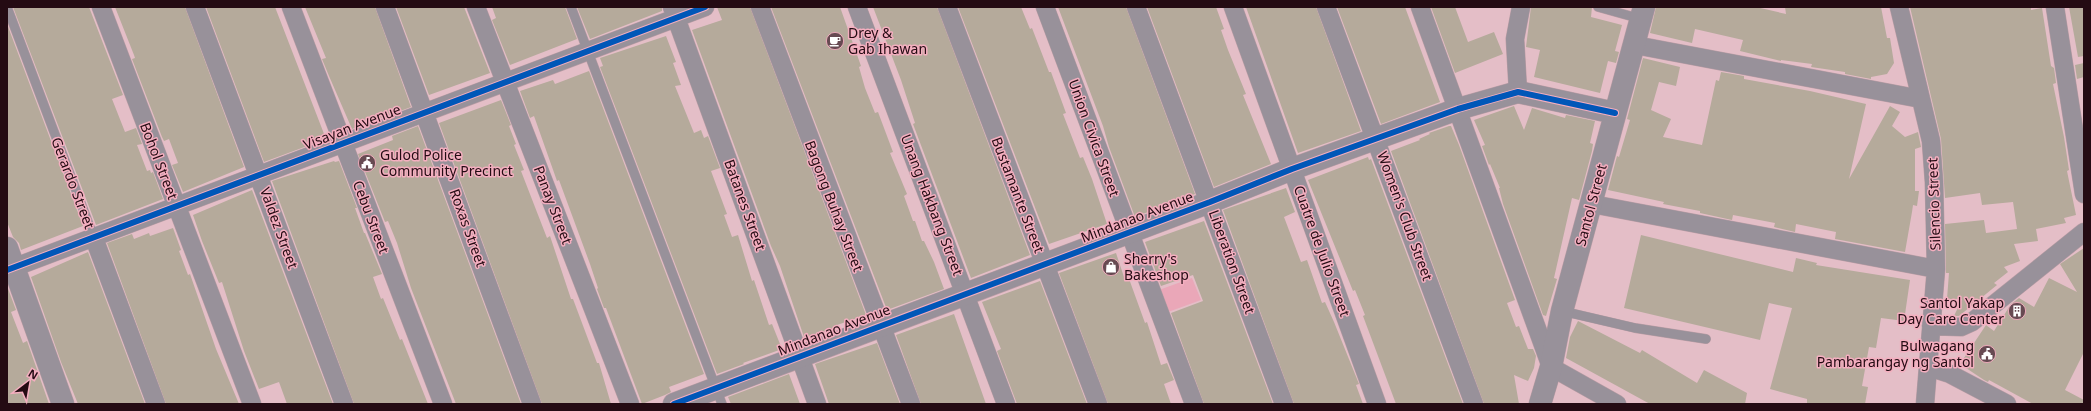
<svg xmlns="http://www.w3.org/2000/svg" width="2091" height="411" font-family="'Noto Sans',sans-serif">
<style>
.green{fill:#eaa7b8}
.building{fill:#b5aa9b}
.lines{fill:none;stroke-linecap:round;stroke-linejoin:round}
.service-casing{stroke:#ba9da5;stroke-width:10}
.minor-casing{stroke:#ba9da5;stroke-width:19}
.tertiary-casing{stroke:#ba9da5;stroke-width:23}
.service{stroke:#98919a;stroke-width:9}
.minor{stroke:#98919a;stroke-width:18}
.tertiary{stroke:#98919a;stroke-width:22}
.cycleway-casing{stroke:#f4aebf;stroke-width:8}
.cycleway{stroke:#0057b8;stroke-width:6}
.labels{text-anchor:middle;stroke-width:3;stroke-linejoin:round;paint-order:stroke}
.poi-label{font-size:14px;fill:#240b13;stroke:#f4aebf;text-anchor:start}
.street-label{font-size:14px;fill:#240b13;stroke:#f4aebf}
</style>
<rect width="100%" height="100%" fill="#e4bec7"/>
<path class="green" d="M1192,278L1201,300L1168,312L1159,290Z"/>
<path class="building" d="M13,7H89L123,95L112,99L125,132L136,128L142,144L137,145L147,171L150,170L151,173L153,172L163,199L96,225Z
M115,7H185L244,167L183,192L172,165L178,163L169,139L164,141L162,137L132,59L135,58L134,55Z
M206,7H275L326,139L264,162Z
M305,7H375L411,107L352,129L329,76L322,59L326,58Z
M396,7H464L490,73L429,95Z
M492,7H565L577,39L510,65L492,20L496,18Z
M577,7H662V11L590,39Z
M717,7H750L866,315L837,325V327L805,340L780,266L771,246L692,30L722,20Z
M771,7H840L861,66L859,67L865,88L875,113L878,112L893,152L890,153L907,194L904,196L913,221H915L922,241H924L934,262L944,289L887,310Z
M873,7H937L1030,255L971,278L913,124L915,123L901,80Z
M958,7H1021L1030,29L1032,28L1049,72H1051L1066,113L1063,114L1080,158L1083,157L1092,179L1107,224L1049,244Z
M1058,7H1126L1195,194L1135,217L1109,147L1103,126Z
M1147,7H1216L1224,29L1221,30L1228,50L1246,94L1243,95L1271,164L1214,187Z
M1246,7H1316L1361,131L1298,153Z
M1337,7H1405L1440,102L1381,124Z
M1431,7H1455L1468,42L1494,32L1503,54L1455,73Z
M1531,7H1592L1591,17L1622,25L1615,51L1619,52L1616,63L1608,61L1600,93L1534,77L1540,50L1526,47Z
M1656,7H1756L1786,14L1785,7H1881L1887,38H1890L1894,63L1887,74L1871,77V79L1845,74V72L1811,67L1812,64L1781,60V61L1740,51L1743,40L1695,29L1692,43L1650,33Z
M1910,7H2031V10L2042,8L2051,66L2054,68L2056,83L2053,84L2064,137L2069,170L2067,171L2076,215L2064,218L2066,223L2036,229L2038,241L2014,244L2020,261L2004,267L2008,272L1994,283L1997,285L1959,316H1954L1962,299H1947L1949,273H1946L1945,224L1984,220L1986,233L2017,229L2013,202L1982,205L1980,193L1945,198L1941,139Z
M2069,7H2084V56L2078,57Z
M7,24L83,226L21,250L19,243L13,237L7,222Z
M666,36L676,62L673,63L681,85L675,86L694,133L701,130L704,138L708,136L720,168L711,171L727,214L724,215L732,237L738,235L752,281L754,280L769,325L772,324L782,349L743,363L744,364L717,374L600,67L603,66L600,58Z
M1643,58L1680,67L1676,86L1659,82L1651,110L1671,119L1663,137L1702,145L1716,80L1719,81L1721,72L1744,76V79L1810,91L1866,104L1849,179L1890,106L1900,112L1892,126L1905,137L1918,132L1921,147L1915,149V191H1919L1917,206L1913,205L1912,212L1905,252L1835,239L1836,232L1796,224L1795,232L1774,227L1775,223L1733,215L1732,220L1700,213V211L1663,204L1664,202L1608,190L1617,156L1619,157L1630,120L1627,119Z
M2084,63V77L2077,79L2075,65Z
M589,71L704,374L669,387L671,392L665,395L642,404L606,308H604L597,289L598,288L590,264L559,180L557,181L534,116L530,118L520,91L553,80L555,84Z
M501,100L511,125L509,126L516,144L514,145L524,170L521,171L547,238L550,236L571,299H573L597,363H599L611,404H542L439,123Z
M1514,106L1524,130L1532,108L1565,118L1566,115L1595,121L1590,143L1593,144L1592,151L1579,200L1572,198L1554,278L1557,279L1546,316L1543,315L1503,204L1499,188H1500L1490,164L1489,165L1482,146L1485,145L1474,120Z
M418,126L521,404H456L411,288L397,243L388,221L385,222L358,154L393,140L392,136Z
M1449,126H1451L1459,145L1515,300L1507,303L1516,327L1519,326L1528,349H1533L1536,356L1534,368L1528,381L1514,375L1519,404H1484L1391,151L1420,140L1419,139L1430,134L1429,133Z
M1368,157L1369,160L1371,159L1463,404H1396L1363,316L1365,315L1355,290L1353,291L1308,180Z
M334,161L335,162L339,161L357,208H355L364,233H365L382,274L373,277L381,299L383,298L400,340L402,339L428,404H354L272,181Z
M1286,188L1295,212L1284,217L1301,262L1307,260L1322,303L1325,302L1334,322L1359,384L1356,385L1363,404H1294L1223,210Z
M252,190L333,404H287L279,382L259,389L244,351L222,282L219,283L202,241L193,215Z
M1204,221L1273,404H1204L1171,313L1203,301L1193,275L1161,286L1145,242Z
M173,228L181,250L179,251L188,275L190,274L216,349L239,404H166L107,243L132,234L134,239L149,233L150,236Z
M1641,235L1793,272L1796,258L1817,263L1816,265L1910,280L1904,321L1881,318L1876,348L1869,347L1862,386L1868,387L1865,404H1807V399L1770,389L1792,308L1769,303L1760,340L1624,308Z
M2084,248V352L2065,390L2084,400V404H2033L1989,380L1988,382L1984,380L1960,364L1986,325L1994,331L2011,304L2019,298L2034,307L2049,278L2077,292L2060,264Z
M88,252L145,404H78L61,362L31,277Z
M1116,253L1124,277L1128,276L1145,323L1147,322L1161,365L1167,363L1174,380L1164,384L1171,404H1108L1059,273Z
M1040,281L1087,404H1017L997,351L1001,349L982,302Z
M7,286L16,310L11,312L23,343L27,341L49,404H7Z
M954,314L986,404H921L896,335Z
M1578,321L1640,353L1642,350L1697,383L1704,370L1747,393L1745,404H1650L1566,358L1570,337Z
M877,343L900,404H829L815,364Z
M789,374L800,404H731L728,397Z"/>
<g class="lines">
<defs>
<path id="service" d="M7,7L94,238
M571,7L722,404
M1598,7L1641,19
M1562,311L1635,328L1706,339"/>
<path id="minor" d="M101,7L252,404
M195,7L344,404
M291,7L443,404
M385,7L532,404
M476,7L630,404
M672,7L817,404
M760,7L911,404
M857,7L1006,404
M947,7L1098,404
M1045,7L1194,404
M1136,7L1284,404
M1233,7L1377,404
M1326,7L1474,404
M1420,7L1551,367L1617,404
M1899,7L1931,141L1934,182L1936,269L1925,404
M2055,7L2084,194
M1635,45L1921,99
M1518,92L1515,39L1521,7
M1592,204L1936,269
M94,238L156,404
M7,270L705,7
M1931,326L1961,327L1972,322L2084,232
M1928,367L1950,374L2007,404"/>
<path id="tertiary" d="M7,248L63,404
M674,404L1210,202L1292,169L1458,109L1518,92L1615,113
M1540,404L1551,367L1562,311L1644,7"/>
</defs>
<use href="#service" class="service-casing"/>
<use href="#minor" class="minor-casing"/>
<use href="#tertiary" class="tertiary-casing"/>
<use href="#service" class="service"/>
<use href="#minor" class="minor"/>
<use href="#tertiary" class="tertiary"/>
<defs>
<path id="cycleway" d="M7,270L705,7
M674,404L1210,202L1292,169L1458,109L1518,92L1615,113"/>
</defs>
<use href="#cycleway" class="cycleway-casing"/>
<use href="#cycleway" class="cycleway"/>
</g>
<defs>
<symbol id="cafe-disc" viewBox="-11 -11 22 22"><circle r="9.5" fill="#674a52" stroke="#f4aebf"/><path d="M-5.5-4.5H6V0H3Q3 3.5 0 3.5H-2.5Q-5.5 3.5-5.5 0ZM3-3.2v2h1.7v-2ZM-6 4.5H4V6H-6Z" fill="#fff"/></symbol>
<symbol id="civic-disc" viewBox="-11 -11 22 22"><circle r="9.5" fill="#674a52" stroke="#f4aebf"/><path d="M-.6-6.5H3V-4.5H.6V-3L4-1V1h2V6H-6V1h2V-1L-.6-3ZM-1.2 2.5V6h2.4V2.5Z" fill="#fff"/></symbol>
<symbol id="shop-disc" viewBox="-11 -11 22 22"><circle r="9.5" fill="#674a52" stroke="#f4aebf"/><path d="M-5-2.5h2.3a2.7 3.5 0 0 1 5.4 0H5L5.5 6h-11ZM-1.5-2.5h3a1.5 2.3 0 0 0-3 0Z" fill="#fff"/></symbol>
<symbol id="building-disc" viewBox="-11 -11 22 22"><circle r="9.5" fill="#674a52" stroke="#f4aebf"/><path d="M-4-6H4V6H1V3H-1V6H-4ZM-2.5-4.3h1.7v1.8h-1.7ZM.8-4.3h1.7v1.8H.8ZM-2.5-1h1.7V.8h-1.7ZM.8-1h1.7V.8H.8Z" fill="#fff"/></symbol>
</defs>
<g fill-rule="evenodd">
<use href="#cafe-disc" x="825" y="31" width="20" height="20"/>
<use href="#civic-disc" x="357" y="153" width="20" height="20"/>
<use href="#shop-disc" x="1101" y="257" width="20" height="20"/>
<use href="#building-disc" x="2007" y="301" width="20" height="20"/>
<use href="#civic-disc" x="1977" y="344" width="20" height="20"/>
</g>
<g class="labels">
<g class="poi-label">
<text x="848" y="38">Drey &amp;<tspan x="848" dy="16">Gab Ihawan</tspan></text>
<text x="380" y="160">Gulod Police<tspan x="380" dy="16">Community Precinct</tspan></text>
<text x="1124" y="264">Sherry's<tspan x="1124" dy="16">Bakeshop</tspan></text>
<text x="2004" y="308" text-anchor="end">Santol Yakap<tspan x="2004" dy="16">Day Care Center</tspan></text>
<text x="1974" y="351" text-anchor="end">Bulwagang<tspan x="1974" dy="16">Pambarangay ng Santol</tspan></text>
</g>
<g class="street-label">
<text transform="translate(352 127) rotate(-21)" y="5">Visayan Avenue</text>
<text transform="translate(1094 138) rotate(70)" y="5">Union Civica Street</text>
<text transform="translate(159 161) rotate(69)" y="5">Bohol Street</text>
<text transform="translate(73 183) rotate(69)" y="5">Gerardo Street</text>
<text transform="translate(1018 195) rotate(69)" y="5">Bustamante Street</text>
<text transform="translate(1934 204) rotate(-92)" y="5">Silencio Street</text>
<text transform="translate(553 205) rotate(69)" y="5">Panay Street</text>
<text transform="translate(745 205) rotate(70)" y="5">Batanes Street</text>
<text transform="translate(932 205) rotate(69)" y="5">Unang Hakbang Street</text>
<text transform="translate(1591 205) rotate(-75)" y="5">Santol Street</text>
<text transform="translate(834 206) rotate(69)" y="5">Bagong Buhay Street</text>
<text transform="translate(1405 216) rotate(70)" y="5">Women's Club Street</text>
<text transform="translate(371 217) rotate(69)" y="5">Cebu Street</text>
<text transform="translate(1137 217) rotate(-21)" y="5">Mindanao Avenue</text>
<text transform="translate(279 228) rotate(70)" y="5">Valdez Street</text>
<text transform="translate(468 228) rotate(70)" y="5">Roxas Street</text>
<text transform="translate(1322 251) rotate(70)" y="5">Cuatre de Julio Street</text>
<text transform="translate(1232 262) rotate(70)" y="5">Liberation Street</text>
<text transform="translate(834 330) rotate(-21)" y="5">Mindanao Avenue</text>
</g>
</g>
<rect width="2091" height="411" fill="none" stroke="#240b13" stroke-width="16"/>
<g transform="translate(28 383) rotate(31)" stroke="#f4aebf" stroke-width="3" paint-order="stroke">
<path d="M0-3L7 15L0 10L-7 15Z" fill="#240b13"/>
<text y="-6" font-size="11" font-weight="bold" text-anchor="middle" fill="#240b13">N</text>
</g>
</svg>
